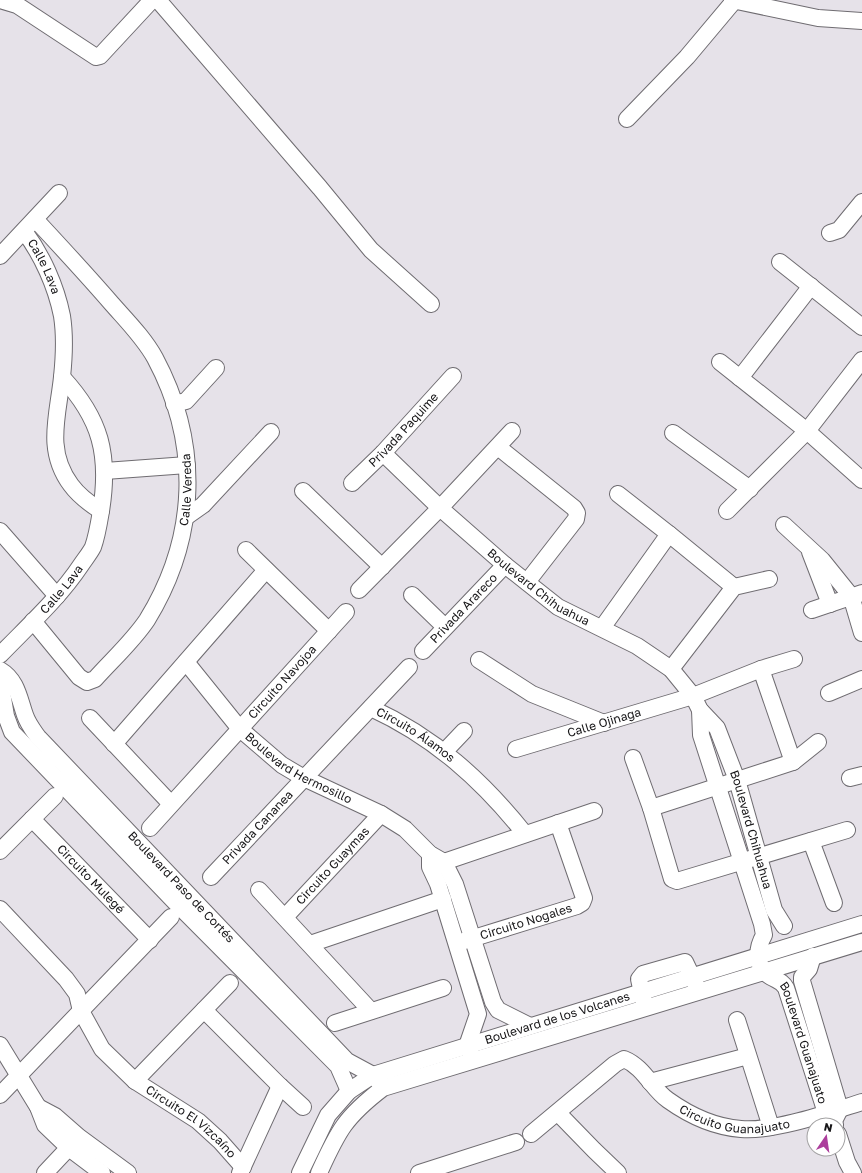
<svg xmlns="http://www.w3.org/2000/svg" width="862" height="1173" font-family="'Golos Text',sans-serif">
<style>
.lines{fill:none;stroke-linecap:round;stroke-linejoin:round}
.minor-casing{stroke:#6f6c71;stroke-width:18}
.minor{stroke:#fff;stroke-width:16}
.labels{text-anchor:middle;stroke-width:4;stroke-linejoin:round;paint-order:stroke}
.street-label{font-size:12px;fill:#161517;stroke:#fff}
</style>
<rect width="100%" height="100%" fill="#e6e2e9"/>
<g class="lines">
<defs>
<g id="minor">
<path d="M0,0L17,5L96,57L100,56L152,0"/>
<path d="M158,0L320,188L371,250L431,304"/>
<path d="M732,0L818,18L862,21"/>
<path d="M627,119L687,57L734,1"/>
<path id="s1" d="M24,231C42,255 56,286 62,316C65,335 64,358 62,377C58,416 45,450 71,485C79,496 90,504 101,511"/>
<path d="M830,233L839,230L862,202"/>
<path d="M0,256L59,193"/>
<path d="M780,262L862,327"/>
<path d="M720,362L807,431L862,480"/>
<path d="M740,378L811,286"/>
<path d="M174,404L186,401L216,368"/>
<path d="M673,433L750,489"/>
<path d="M498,447L574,508L577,513L576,519L527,582"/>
<path id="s2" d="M383,453L440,508L505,565L558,607L637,646L671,669L693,696L700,710L717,728L737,780L774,910L784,926"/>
<path d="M105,471L187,465"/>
<path id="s3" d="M352,483L383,453L453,376"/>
<path d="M303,491L382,567"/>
<path d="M727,511L807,431L862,360"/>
<path d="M186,517L203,505L271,432"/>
<path d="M784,525L822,560L851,596L862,633"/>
<path d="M0,531L57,596"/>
<path d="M669,534L734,587"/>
<path d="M246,550L329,631"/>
<path d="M810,552L830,604"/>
<path d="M359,590L440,508L512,431"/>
<path d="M412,595L445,627"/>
<path d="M812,610L862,593"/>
<path id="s4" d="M33,621L79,677L87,682L95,679C112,660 133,641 147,620C198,537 201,444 155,358C144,338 127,321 112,304C87,275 61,247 35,219"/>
<path d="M602,628L669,534L618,494"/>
<path id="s5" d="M423,651L505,565"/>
<path id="s6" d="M0,655C28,626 59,598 81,565C85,559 90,553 93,547C97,536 99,523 101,511C110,455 101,419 62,377"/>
<path d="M479,660L532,694L604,723"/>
<path id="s7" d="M186,662L240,729L282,765L304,778L381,814L405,829L430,854L444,862L455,884L493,1002L498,1010L530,1026"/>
<path d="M671,669L734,587L769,579"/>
<path d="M761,669L793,762L818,742"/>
<path id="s8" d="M0,670C17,680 19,698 25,715C28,724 33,730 38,737L347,1061L373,1075L379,1082"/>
<path d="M0,680L6,716L12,732L175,902L338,1066L349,1091"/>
<path d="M829,693L862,679"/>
<path id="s9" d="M371,708C434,737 482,780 525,834"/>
<path id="s10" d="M700,710L701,735L762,924L764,935C756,949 755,968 771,977C778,981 782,981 786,988L826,1113L834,1120L835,1125"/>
<path d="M90,718L171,804"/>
<path d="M114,744L266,570"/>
<path id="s11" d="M516,749L693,696L761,669L794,659"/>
<path d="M445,751L464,731"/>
<path d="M633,758L651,808L672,879L677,881L847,830"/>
<path d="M850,778L862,775"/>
<path d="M651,808L793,762"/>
<path id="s12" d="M32,819L150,940"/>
<path id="s13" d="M150,828L346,612"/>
<path d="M811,841L834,903"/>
<path d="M0,851L55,796"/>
<path d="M430,854V867L438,884L478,1014L467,1046L470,1052"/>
<path d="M435,865L594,811"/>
<path id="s14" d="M211,877L409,667"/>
<path d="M259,890L371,1011"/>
<path id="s15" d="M0,909L66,979L77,994L81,1011L102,1049L135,1081L198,1121L220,1141L243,1167"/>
<path id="s16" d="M285,917L381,814"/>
<path id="s17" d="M464,941L577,906L582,903L584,898L558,823"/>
<path d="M310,944L443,899"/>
<path d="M813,956L809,969L802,977V981L840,1109L836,1117"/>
<path d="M644,1002L639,979L643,974L685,962L696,985"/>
<path d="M204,1010L280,1086L303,1107"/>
<path d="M737,1020L771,1127"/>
<path d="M335,1023L443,988"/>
<path d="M0,1045L38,1107L45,1125L69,1148L102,1173"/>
<path d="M135,1081L230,983"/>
<path d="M650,1082L748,1056"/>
<path d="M0,1095L171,917"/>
<path d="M38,1107L55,1116L79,1137L128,1173"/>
<path d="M558,1113L594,1150L618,1173"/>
<path id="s18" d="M531,1134L615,1064L624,1059C644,1067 652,1089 668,1100C689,1115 715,1127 741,1129C774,1132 830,1112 862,1102"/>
<path d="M838,1134L847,1162L853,1173"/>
<path d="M45,1173L76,1140"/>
<path d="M240,1173L280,1086"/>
<path id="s19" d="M300,1173L328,1115L349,1091L373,1075L862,924"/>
<path d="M319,1173C338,1131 345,1117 383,1088L862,942"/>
<path d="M419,1173L516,1142"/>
</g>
</defs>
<use href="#minor" class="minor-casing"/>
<use href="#minor" class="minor"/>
</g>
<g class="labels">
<g class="street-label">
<text dy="4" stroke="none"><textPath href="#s1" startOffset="41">Calle Lava</textPath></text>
<text dy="4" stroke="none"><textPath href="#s3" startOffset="74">Privada Paquime</textPath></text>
<text dy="4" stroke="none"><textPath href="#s4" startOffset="307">Calle Vereda</textPath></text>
<text dy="4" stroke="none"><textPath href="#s2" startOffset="206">Boulevard Chihuahua</textPath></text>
<text dy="4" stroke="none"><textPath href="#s6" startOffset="90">Calle Lava</textPath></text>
<text dy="4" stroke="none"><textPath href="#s5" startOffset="59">Privada Arareco</textPath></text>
<text dy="4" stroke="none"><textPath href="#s13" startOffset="197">Circuito Navojoa</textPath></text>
<text dy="4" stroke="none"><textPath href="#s11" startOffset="92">Calle Ojinaga</textPath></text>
<text dy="4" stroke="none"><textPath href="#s9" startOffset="52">Circuito Álamos</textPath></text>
<text dy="4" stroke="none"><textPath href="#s7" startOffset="157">Boulevard Hermosillo</textPath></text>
<text dy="4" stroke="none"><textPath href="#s14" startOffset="68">Privada Cananea</textPath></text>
<text dy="4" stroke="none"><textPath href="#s2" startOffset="545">Boulevard Chihuahua</textPath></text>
<text dy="4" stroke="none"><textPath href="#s16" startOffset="70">Circuito Guaymas</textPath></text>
<text dy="4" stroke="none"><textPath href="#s12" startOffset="84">Circuito Mulegé</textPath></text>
<text dy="4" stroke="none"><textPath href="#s8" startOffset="286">Boulevard Paso de Cortés</textPath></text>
<text dy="4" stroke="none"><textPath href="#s17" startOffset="65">Circuito Nogales</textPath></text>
<text dy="4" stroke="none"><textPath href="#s19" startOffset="318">Boulevard de los Volcanes</textPath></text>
<text dy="4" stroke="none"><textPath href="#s10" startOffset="359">Boulevard Guanajuato</textPath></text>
<text dy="4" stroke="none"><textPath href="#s18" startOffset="252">Circuito Guanajuato</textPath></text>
<text dy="4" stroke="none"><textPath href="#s15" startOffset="291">Circuito El Vizcaíno</textPath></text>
</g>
</g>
<g transform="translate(826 1137) rotate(13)"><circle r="19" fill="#ffffff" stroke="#a2a1a2"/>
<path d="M0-3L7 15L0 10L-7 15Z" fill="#ac3e9c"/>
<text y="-6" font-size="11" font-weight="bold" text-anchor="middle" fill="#161517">N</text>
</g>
</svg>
